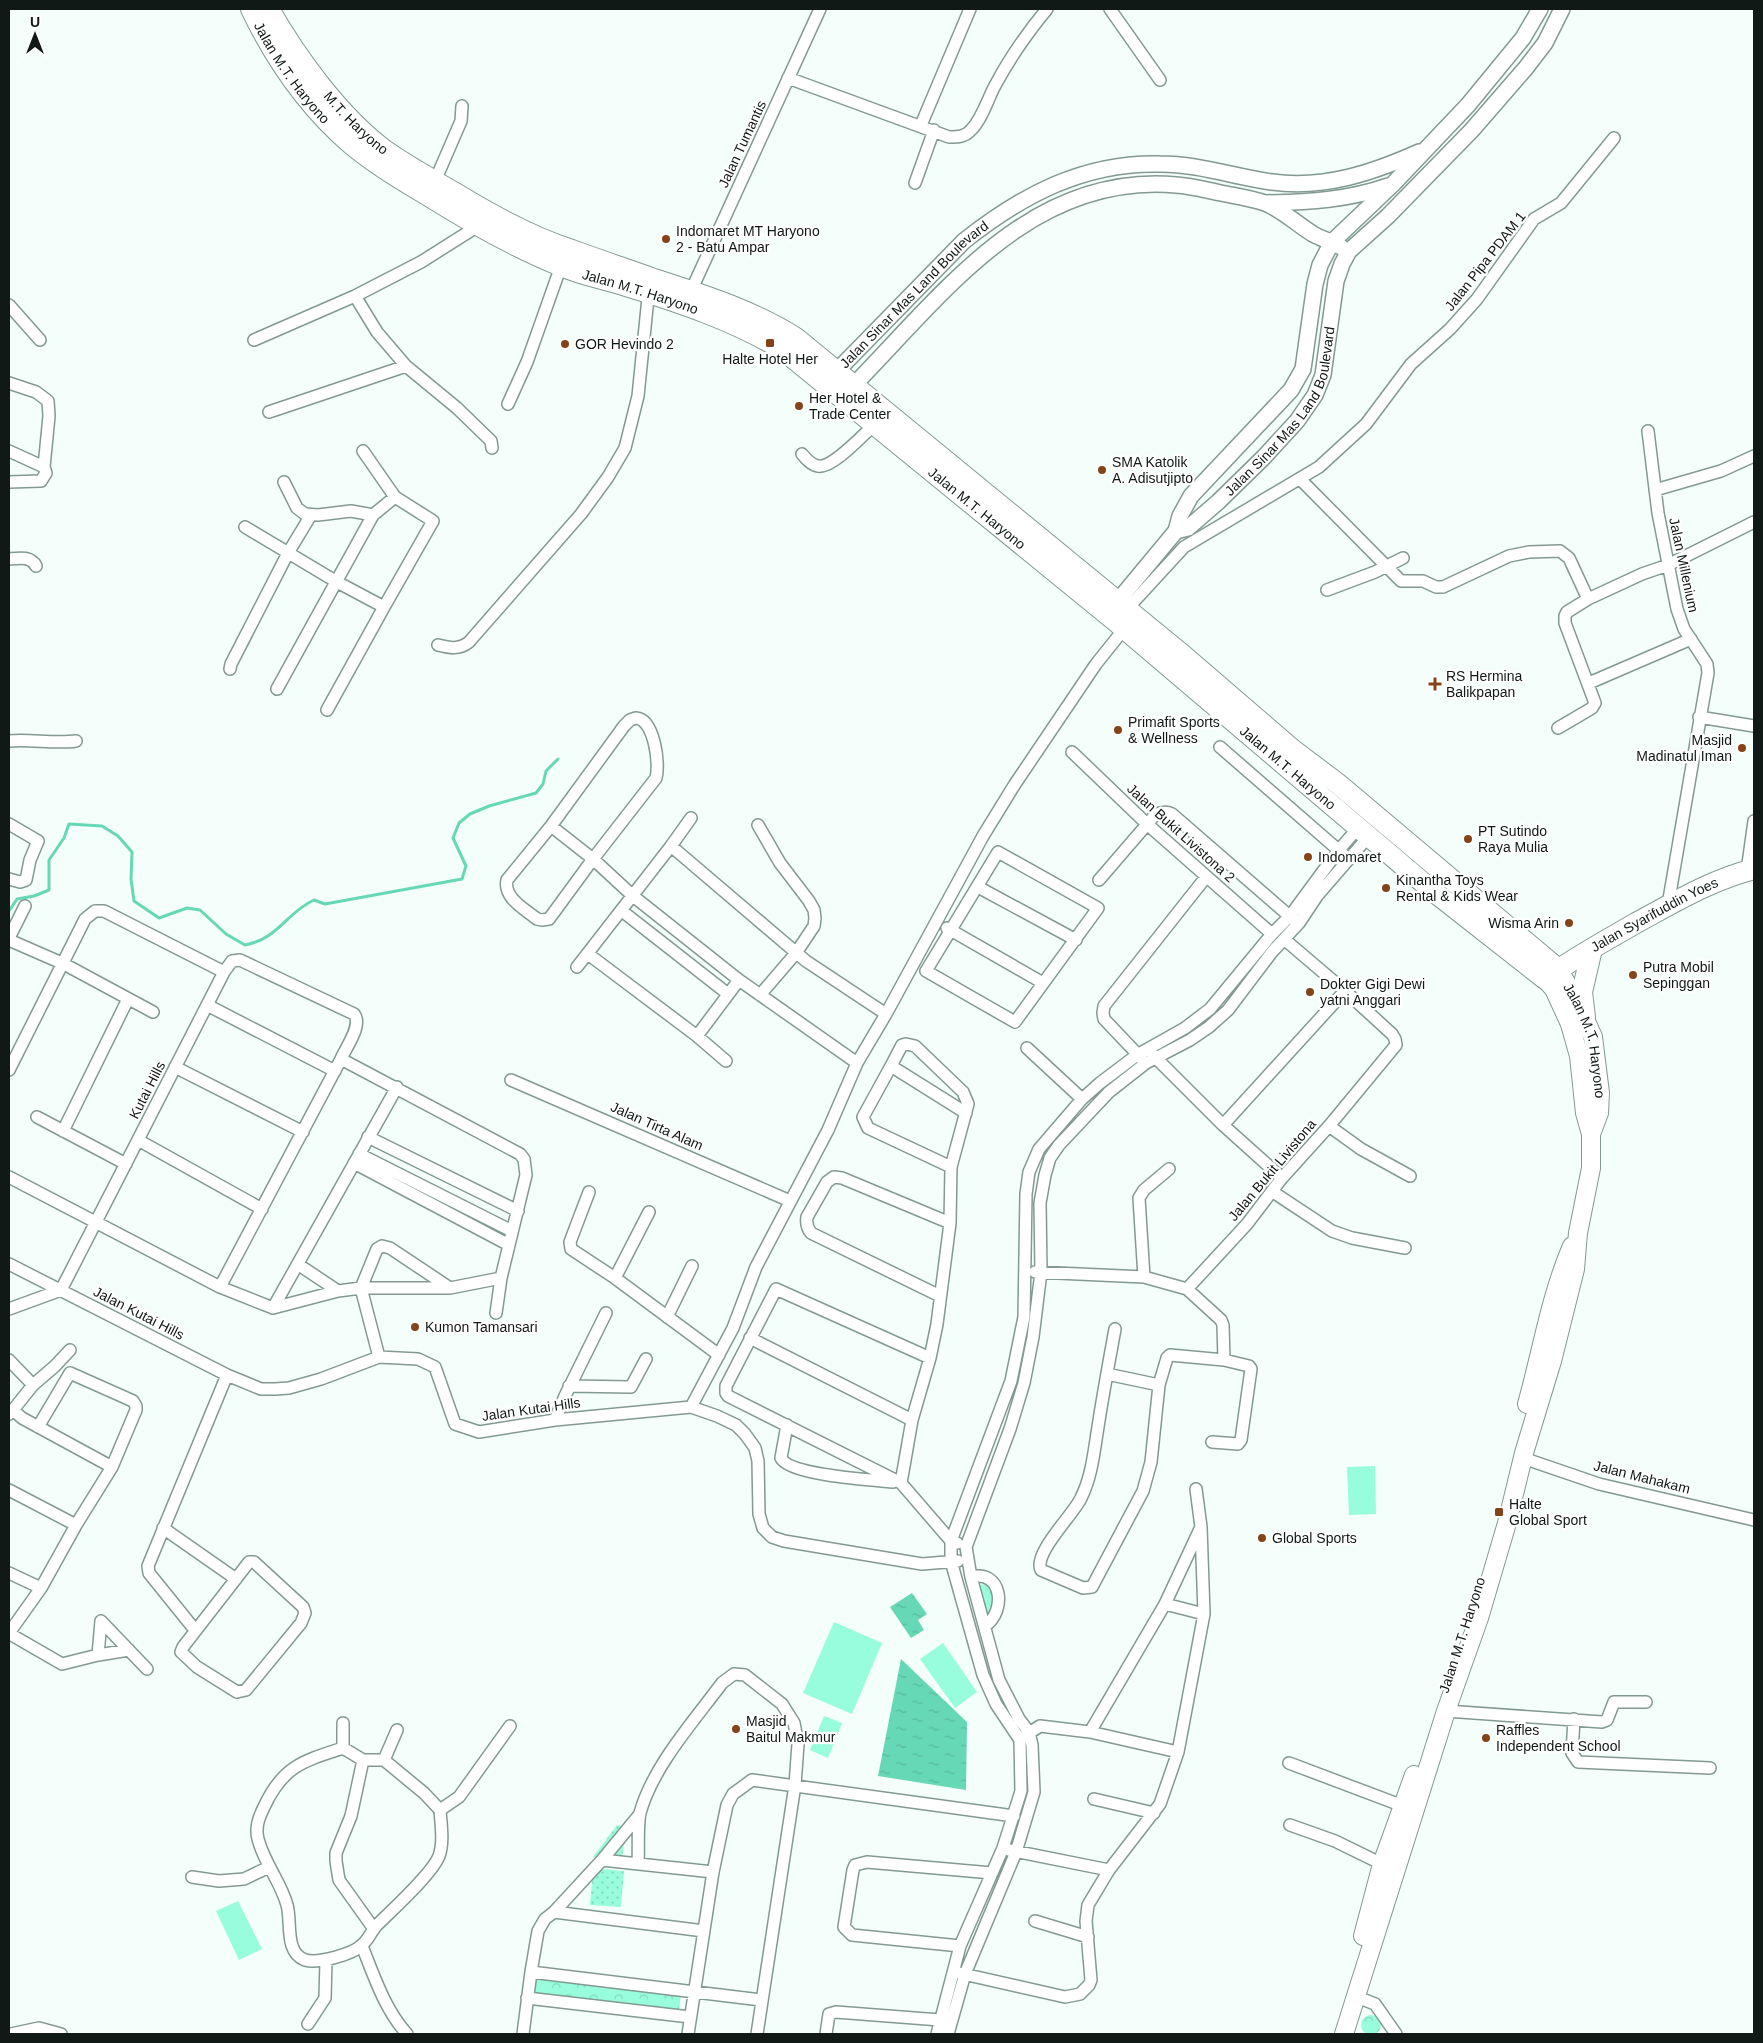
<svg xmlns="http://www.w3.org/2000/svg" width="1763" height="2043" font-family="Helvetica,sans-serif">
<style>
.grass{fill:url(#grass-dots)}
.park{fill:url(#park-crowns)}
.pitch{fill:#97fddc}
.water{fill:url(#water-ripples)}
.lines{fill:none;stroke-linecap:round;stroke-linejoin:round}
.stream{stroke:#67d8b6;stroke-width:3}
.street-casing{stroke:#829a91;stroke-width:14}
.secondary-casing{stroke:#829a91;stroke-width:18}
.primary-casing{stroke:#829a91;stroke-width:20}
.highway-casing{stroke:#829a91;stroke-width:22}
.street{stroke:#fff;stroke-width:11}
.secondary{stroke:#fff;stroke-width:15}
.primary{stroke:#fff;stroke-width:18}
.highway{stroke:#fff;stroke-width:20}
.poi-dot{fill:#874318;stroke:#fff;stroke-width:2}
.labels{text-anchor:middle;stroke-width:4.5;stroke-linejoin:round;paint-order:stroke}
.street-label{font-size:14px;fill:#101916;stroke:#fff}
.poi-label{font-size:14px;fill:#101916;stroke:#fff;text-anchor:start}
</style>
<defs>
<pattern id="grass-dots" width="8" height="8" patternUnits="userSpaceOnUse" patternTransform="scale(1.25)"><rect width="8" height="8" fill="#97fddc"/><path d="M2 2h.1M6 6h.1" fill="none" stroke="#81d8bc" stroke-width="1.8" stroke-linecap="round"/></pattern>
<pattern id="park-crowns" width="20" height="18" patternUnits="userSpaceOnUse" patternTransform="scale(1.25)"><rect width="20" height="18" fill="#97fddc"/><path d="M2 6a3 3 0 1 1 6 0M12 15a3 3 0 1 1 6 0" fill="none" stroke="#81d8bc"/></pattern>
<pattern id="water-ripples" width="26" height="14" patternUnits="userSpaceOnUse" patternTransform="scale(1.25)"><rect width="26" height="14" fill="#67d8b6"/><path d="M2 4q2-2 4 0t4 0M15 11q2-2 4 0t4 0" fill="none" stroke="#58b99c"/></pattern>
</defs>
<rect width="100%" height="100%" fill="#f4fefa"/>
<path class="grass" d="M617,1825L626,1827L622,1859L593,1857Z
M593,1868L624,1871L621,1907L590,1905Z"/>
<path class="park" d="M985,1584L991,1586L995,1591L991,1614L986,1617L980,1585Z
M533,1979L681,1994L679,2011L531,1996Z
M1361 2025a10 10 0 1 1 20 0a10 10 0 1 1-20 0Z"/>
<path class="pitch" d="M1375,1466L1376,1514L1349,1515L1347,1467Z
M834,1622L882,1643L852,1714L803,1693Z
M943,1643L977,1692L955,1708L920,1659Z
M824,1716L842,1723L828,1758L810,1750Z
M238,1901L262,1949L239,1960L216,1911Z"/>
<path class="water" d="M912,1593L927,1614L918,1620L924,1630L911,1638L890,1607Z
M901,1659L967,1722L966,1790L878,1776Z"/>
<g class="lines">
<path class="stream" d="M9,911L17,899L34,896L49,890V860L64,838L69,824L102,826L118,836L132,852L131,879L134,901L159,918L187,908L200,910L226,934L245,945C278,939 287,912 314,900L325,904L462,879L466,866L453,838L459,823L470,814L489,806L536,793L543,784L546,771L558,759"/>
<defs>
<path id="street" d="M1110,9L1160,80
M788,78L949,137C958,137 965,137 971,130C983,118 988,97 997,82C1011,56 1028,32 1047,9
M921,125L970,9
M435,181L461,121L462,106
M915,183L934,130
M691,291L820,9
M355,296L377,332L406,366L457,408L491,441L492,448
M9,305L40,340
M254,340L355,296L421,262L478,226
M9,383L36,392L48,401L49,416L44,467
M508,404L527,362L561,266
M269,412L406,366
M1648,431L1658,513L1677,609L1684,629L1707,664L1708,673L1668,905
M9,451L44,467L46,473L41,481L9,482
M363,451L395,497
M802,454C806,459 811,465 818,466C832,469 864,434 875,424
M1300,479L1401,581H1423L1436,587H1443L1509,556L1529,552L1560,551L1569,558L1588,599
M284,482L297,508L305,514L318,515L351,511L373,515
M1655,490L1721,471L1754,456
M245,527L337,582L384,607L433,521L395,497L373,515L277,689
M9,559C19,558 31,556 36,566
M1327,590L1375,572L1403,558
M1127,609L1184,547L1319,467L1366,424L1411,364L1450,329L1477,299L1534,219L1561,203L1614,138
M438,645C450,648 459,650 469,642L581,514L608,477L625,448L638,396L649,288
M230,669L231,664L288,553L311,515
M1589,683L1691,639
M327,710L384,607
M1699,717L1754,726
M636,718C654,719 660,763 656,778L593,859L549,919L542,920L537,919C525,909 503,898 507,880L551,826L624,726L630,720Z
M1558,728L1592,708L1595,703L1565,623V616L1567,612L1588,599L1642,574L1668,565L1754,522
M9,741C31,739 54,744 76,741
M1220,747L1343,854
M1072,752L1147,824L1272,934
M9,824L38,841L30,860L26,880L20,882L9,879
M758,825L780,863L809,901L814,910L815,918L814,926L796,953L760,995
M551,826L593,859L633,896L739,980L857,1063
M671,846L691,818
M998,852L1098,908L1015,1022L926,971Z
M1747,871L1754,821
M1099,880L1155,815C1161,812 1166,811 1172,814L1294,920
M978,887L1076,940
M622,911L728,994
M947,928L1043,983
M9,938L25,906
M9,940L64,964L153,1012
M588,954L697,1036L739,980
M577,967L671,846L806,961L886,1014
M207,1005L335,1071
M697,1036L726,1061
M1027,1048L1082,1099
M1152,1054L1223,1125L1282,1178
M1142,1059L1104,1019L1103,1013L1104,1006L1206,877
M891,1066L863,1117L868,1128L951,1167
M175,1067L303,1132
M9,1070L85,919L95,911H104L224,972L232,961L240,960L354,1014C363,1025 346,1047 341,1059L520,1154L524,1159L526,1175L501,1278L496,1313
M511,1080L790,1201
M37,1117L126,1164
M1223,1125L1345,991
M1329,1126L1361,1149L1410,1176
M63,1131L128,999
M368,1137L518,1211
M138,1140L262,1209
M359,1154L512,1231
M354,1163L509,1245
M9,1177L220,1287L273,1308L338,1291L361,1288H450L501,1278
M589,1192L570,1242L571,1249L615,1278L719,1355
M1273,1192L1332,1231L1352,1238L1405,1248
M9,1264L227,1375L261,1389H275L289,1388L321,1379L379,1357L418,1359L435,1367L455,1424L479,1432L555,1420L691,1407L717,1416L736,1425L745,1434L755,1448L758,1461L759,1514L763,1528L772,1537L784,1541L922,1564L958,1561
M299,1265L338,1291
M1035,1272L1144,1277L1187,1289L1221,1320L1223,1325L1224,1360
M1144,1277L1139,1198L1144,1190L1169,1169
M615,1278L649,1212
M220,1287L341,1059
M1187,1289L1247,1224L1282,1178L1329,1126L1396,1045L1395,1039L1392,1034L1345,991L1284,939
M940,1296L811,1233C807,1228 806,1223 807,1217L827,1182L834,1177L842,1178L950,1223
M273,1308L397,1087
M9,1309L61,1290L224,972
M667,1317L692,1266
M1115,1329C1109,1362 1103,1394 1098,1427C1094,1451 1092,1476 1081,1498C1074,1514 1033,1553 1041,1570L1083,1588L1092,1587L1143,1491L1151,1462L1159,1385L1167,1358L1170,1355L1224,1360L1249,1366L1251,1369L1241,1440L1238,1444L1212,1442
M750,1338L912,1420
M379,1357L361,1288L377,1249L382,1246L390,1248L450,1288
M9,1360L33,1385
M1107,1374L1159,1385
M569,1386L631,1387L646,1359
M691,1407L733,1328L756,1267L828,1130L857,1063L886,1014L983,836L1015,784L1096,664L1124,629
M13,1410L33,1385L55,1366L70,1350
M9,1414L13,1410L22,1418L112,1467L76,1525
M555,1420L565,1396L606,1313
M787,1425L781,1458C789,1475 872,1480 893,1482
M38,1427L70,1373L133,1401L136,1406V1410L112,1467
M1523,1458L1599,1484L1754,1520
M901,1483L728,1396L726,1393V1386L776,1289L930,1358
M9,1490L76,1525L41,1588
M163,1528L236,1579
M957,1543L951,1541L901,1483L912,1420L930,1358L937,1324L950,1223L951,1167L968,1104L963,1092L915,1046L906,1044L902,1045L891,1066L966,1113
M249,1562H254L303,1607L305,1613L301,1623L246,1690L237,1692L197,1667L181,1652L183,1647Z
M9,1573L41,1588L9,1633
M971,1577C1002,1569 1007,1611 985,1626
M1165,1604L1204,1614
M195,1630L149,1573L148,1566L227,1375
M10,1634L62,1664L98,1655
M129,1650L98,1655L101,1621L147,1669
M1446,1711L1602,1722L1607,1720L1614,1702H1646
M1574,1719L1572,1753L1578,1762L1710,1768
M1090,1732L1165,1604L1200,1529
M1023,1737L1040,1726L1090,1732L1178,1752
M343,1748L363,1760H384L424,1793L440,1810C441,1825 444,1842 439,1856C433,1873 391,1911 376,1926C371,1932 368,1940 362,1945C353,1954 318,1964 305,1960C284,1952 292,1922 287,1905C281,1882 264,1863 258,1839C255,1827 259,1817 264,1807C283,1766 303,1761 343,1748Z
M343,1748V1723
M363,1760L351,1816L336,1853V1861L339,1880L374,1929
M384,1760L397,1730
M1289,1763L1403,1806
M1094,1799L1154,1813
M440,1810L459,1797L510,1726
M1290,1825L1335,1841L1382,1864
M1009,1850L1109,1870
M602,1860L713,1872
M638,1863C639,1847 637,1828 640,1813C653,1766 694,1721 722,1683L734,1674L745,1675L782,1704L794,1723L798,1744L795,1785L757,2034
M192,1877L219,1881L244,1879L269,1867
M554,1912L704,1931
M1035,1921L1088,1937
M362,1946C374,1976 385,2010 407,2034
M960,1946L852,1935L844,1927L853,1870L855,1865L867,1862L992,1873
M531,1972L761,2000
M959,1973L1065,1997L1080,1994L1089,1985L1091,1980L1086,1921L1088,1905L1109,1870L1160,1804L1178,1752L1204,1614L1201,1527L1196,1489
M1357,1997L1375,2004L1396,2034
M527,1998L690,2017
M308,2024L325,1998L326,1961
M11,2034L39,2028L61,2034
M523,2034L531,1972L538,1931L545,1919L554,1912L602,1860L640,1814
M688,2034L713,1872L727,1805L733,1794L752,1780L1014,1816
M826,2034L829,2014L836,2012L940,2020
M937,2034L960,1946L1003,1848L1021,1791L1020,1740L996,1704L983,1675L951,1561V1541L1011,1381L1024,1317L1026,1194L1029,1172L1039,1149L1082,1099L1100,1083L1137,1055L1185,1028L1210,1009L1272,934L1290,916L1338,851L1358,828
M948,2034L965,1974L1016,1852L1034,1792L1032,1745L1029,1732L1019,1719L999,1680L971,1577L966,1547L1010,1429L1024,1383L1033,1337L1041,1272L1040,1203L1045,1175L1050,1158L1059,1145L1109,1092L1146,1063L1190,1040L1209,1027L1228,1010L1272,952L1299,923L1317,896L1368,837"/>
<g id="secondary">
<path d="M1267,203C1309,202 1348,200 1388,186"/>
<path id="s1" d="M829,379L964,241C1022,195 1084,162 1160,164C1199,164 1235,177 1272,182C1324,189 1372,173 1419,152"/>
<path d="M846,393C939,300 1027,172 1176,185C1191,186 1206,190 1221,193C1236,196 1251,198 1265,203C1281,209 1298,225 1313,234C1322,239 1332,242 1341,247"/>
<path id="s2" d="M1176,531L1188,528L1218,502L1264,457L1297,421L1315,395L1323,375L1336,281L1342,264L1349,251L1388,216L1472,130L1525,69L1545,43L1562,9"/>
<path d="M1117,602L1176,531L1180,516L1191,496L1291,390L1303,369L1315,284L1320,265L1332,242L1393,184L1468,105L1523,38L1540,9"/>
</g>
<g id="primary">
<path id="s3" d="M1558,969L1577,1001L1593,1037L1600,1093L1599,1113L1591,1134"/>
<path d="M1527,1404C1542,1351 1550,1297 1572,1246"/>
<path d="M1363,1936L1382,1864L1414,1775"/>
<path d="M1344,2034L1446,1711L1479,1618L1507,1523L1524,1453L1552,1361L1575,1269L1578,1233L1591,1168V1134L1585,1113L1579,1056L1570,1024L1554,989L1545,979"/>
</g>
<g id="highway">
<path id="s4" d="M251,9C275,59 309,108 352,145C375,164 401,180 427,195C470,222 514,247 561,266C582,275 604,279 626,286C679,302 735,321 783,350L1114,620L1433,891L1545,979C1573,958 1605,941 1636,923C1675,902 1711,880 1754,869"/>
<path id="s5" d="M269,9C297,58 340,117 386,151C409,167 433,180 457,194C493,216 531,237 572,250C599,260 626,269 654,279C703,295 752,310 796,338L1183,655L1292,749L1337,783L1558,969"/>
<path d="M1585,1017L1582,992L1592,949"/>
</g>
</defs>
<use href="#street" class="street-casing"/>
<use href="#secondary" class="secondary-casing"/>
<use href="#primary" class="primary-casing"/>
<use href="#highway" class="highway-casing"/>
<use href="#street" class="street"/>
<use href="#secondary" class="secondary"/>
<use href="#primary" class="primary"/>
<use href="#highway" class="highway"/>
</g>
<g class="poi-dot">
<circle cx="666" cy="239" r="5"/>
<rect x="765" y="338" width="10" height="10" rx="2.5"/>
<circle cx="565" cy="344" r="5"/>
<circle cx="799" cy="406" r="5"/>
<circle cx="1102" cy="470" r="5"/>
<path d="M1432.5 676.5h5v5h5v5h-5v5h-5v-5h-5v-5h5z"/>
<circle cx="1118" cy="730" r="5"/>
<circle cx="1742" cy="748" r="5"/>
<circle cx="1468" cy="839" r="5"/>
<circle cx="1308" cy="857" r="5"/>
<circle cx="1386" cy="888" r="5"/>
<circle cx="1569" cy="923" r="5"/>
<circle cx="1633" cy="975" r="5"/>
<circle cx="1310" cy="992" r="5"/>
<circle cx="415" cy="1327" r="5"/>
<rect x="1494" y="1507" width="10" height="10" rx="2.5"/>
<circle cx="1262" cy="1538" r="5"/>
<circle cx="736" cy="1729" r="5"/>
<circle cx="1486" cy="1738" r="5"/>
</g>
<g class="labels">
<g class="street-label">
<text dy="5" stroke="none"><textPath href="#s4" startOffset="76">Jalan M.T. Haryono</textPath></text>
<text dy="5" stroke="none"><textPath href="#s5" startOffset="144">M.T. Haryono</textPath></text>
<text transform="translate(742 144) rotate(-65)" y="5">Jalan Tumantis</text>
<text transform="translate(1485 261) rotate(-52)" y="5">Jalan Pipa PDAM 1</text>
<text dy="5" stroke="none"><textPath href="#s4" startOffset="496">Jalan M.T. Haryono</textPath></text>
<text dy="5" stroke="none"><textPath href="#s1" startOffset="120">Jalan Sinar Mas Land Boulevard</textPath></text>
<text dy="5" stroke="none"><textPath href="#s2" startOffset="166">Jalan Sinar Mas Land Boulevard</textPath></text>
<text dy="5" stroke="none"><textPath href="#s4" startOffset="901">Jalan M.T. Haryono</textPath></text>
<text transform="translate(1684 565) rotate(78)" y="5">Jalan Millenium</text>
<text dy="5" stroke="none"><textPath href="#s4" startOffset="1306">Jalan M.T. Haryono</textPath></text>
<text transform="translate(1181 833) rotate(42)" y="5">Jalan Bukit Livistona 2</text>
<text dy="5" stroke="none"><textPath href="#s4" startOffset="1766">Jalan Syarifuddin Yoes</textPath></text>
<text dy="5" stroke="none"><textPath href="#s3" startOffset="78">Jalan M.T. Haryono</textPath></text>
<text transform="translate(147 1090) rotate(-63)" y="5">Kutai Hills</text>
<text transform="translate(657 1126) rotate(24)" y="5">Jalan Tirta Alam</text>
<text transform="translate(1272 1170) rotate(-50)" y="5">Jalan Bukit Livistona</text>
<text transform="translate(139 1313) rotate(27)" y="5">Jalan Kutai Hills</text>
<text transform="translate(531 1409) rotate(-8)" y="5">Jalan Kutai Hills</text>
<text transform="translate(1642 1477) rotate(14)" y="5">Jalan Mahakam</text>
<text transform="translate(1462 1635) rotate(-72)" y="5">Jalan M.T. Haryono</text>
</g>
<g class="poi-label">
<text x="676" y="236">Indomaret MT Haryono<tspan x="676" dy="16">2 - Batu Ampar</tspan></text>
<text x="575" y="349">GOR Hevindo 2</text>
<text x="770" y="364" text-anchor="middle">Halte Hotel Her</text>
<text x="809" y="403">Her Hotel &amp;<tspan x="809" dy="16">Trade Center</tspan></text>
<text x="1112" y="467">SMA Katolik<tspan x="1112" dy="16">A. Adisutjipto</tspan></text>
<text x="1446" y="681">RS Hermina<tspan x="1446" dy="16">Balikpapan</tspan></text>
<text x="1128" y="727">Primafit Sports<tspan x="1128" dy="16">&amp; Wellness</tspan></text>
<text x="1732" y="745" text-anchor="end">Masjid<tspan x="1732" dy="16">Madinatul Iman</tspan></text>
<text x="1478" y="836">PT Sutindo<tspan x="1478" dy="16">Raya Mulia</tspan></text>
<text x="1318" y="862">Indomaret</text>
<text x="1396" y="885">Kinantha Toys<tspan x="1396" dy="16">Rental &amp; Kids Wear</tspan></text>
<text x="1559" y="928" text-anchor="end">Wisma Arin</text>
<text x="1643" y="972">Putra Mobil<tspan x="1643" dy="16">Sepinggan</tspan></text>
<text x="1320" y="989">Dokter Gigi Dewi<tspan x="1320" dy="16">yatni Anggari</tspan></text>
<text x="425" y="1332">Kumon Tamansari</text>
<text x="1509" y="1509">Halte<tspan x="1509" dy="16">Global Sport</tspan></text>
<text x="1272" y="1543">Global Sports</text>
<text x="746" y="1726">Masjid<tspan x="746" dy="16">Baitul Makmur</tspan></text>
<text x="1496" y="1735">Raffles<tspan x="1496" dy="16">Independent School</tspan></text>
</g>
</g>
<rect width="1763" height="2043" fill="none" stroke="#101916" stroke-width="20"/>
<g transform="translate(35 35)" stroke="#ffffff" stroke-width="4" paint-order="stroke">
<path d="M0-4L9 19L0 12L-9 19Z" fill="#101916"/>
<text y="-8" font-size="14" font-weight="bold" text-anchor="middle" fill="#101916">U</text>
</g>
</svg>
